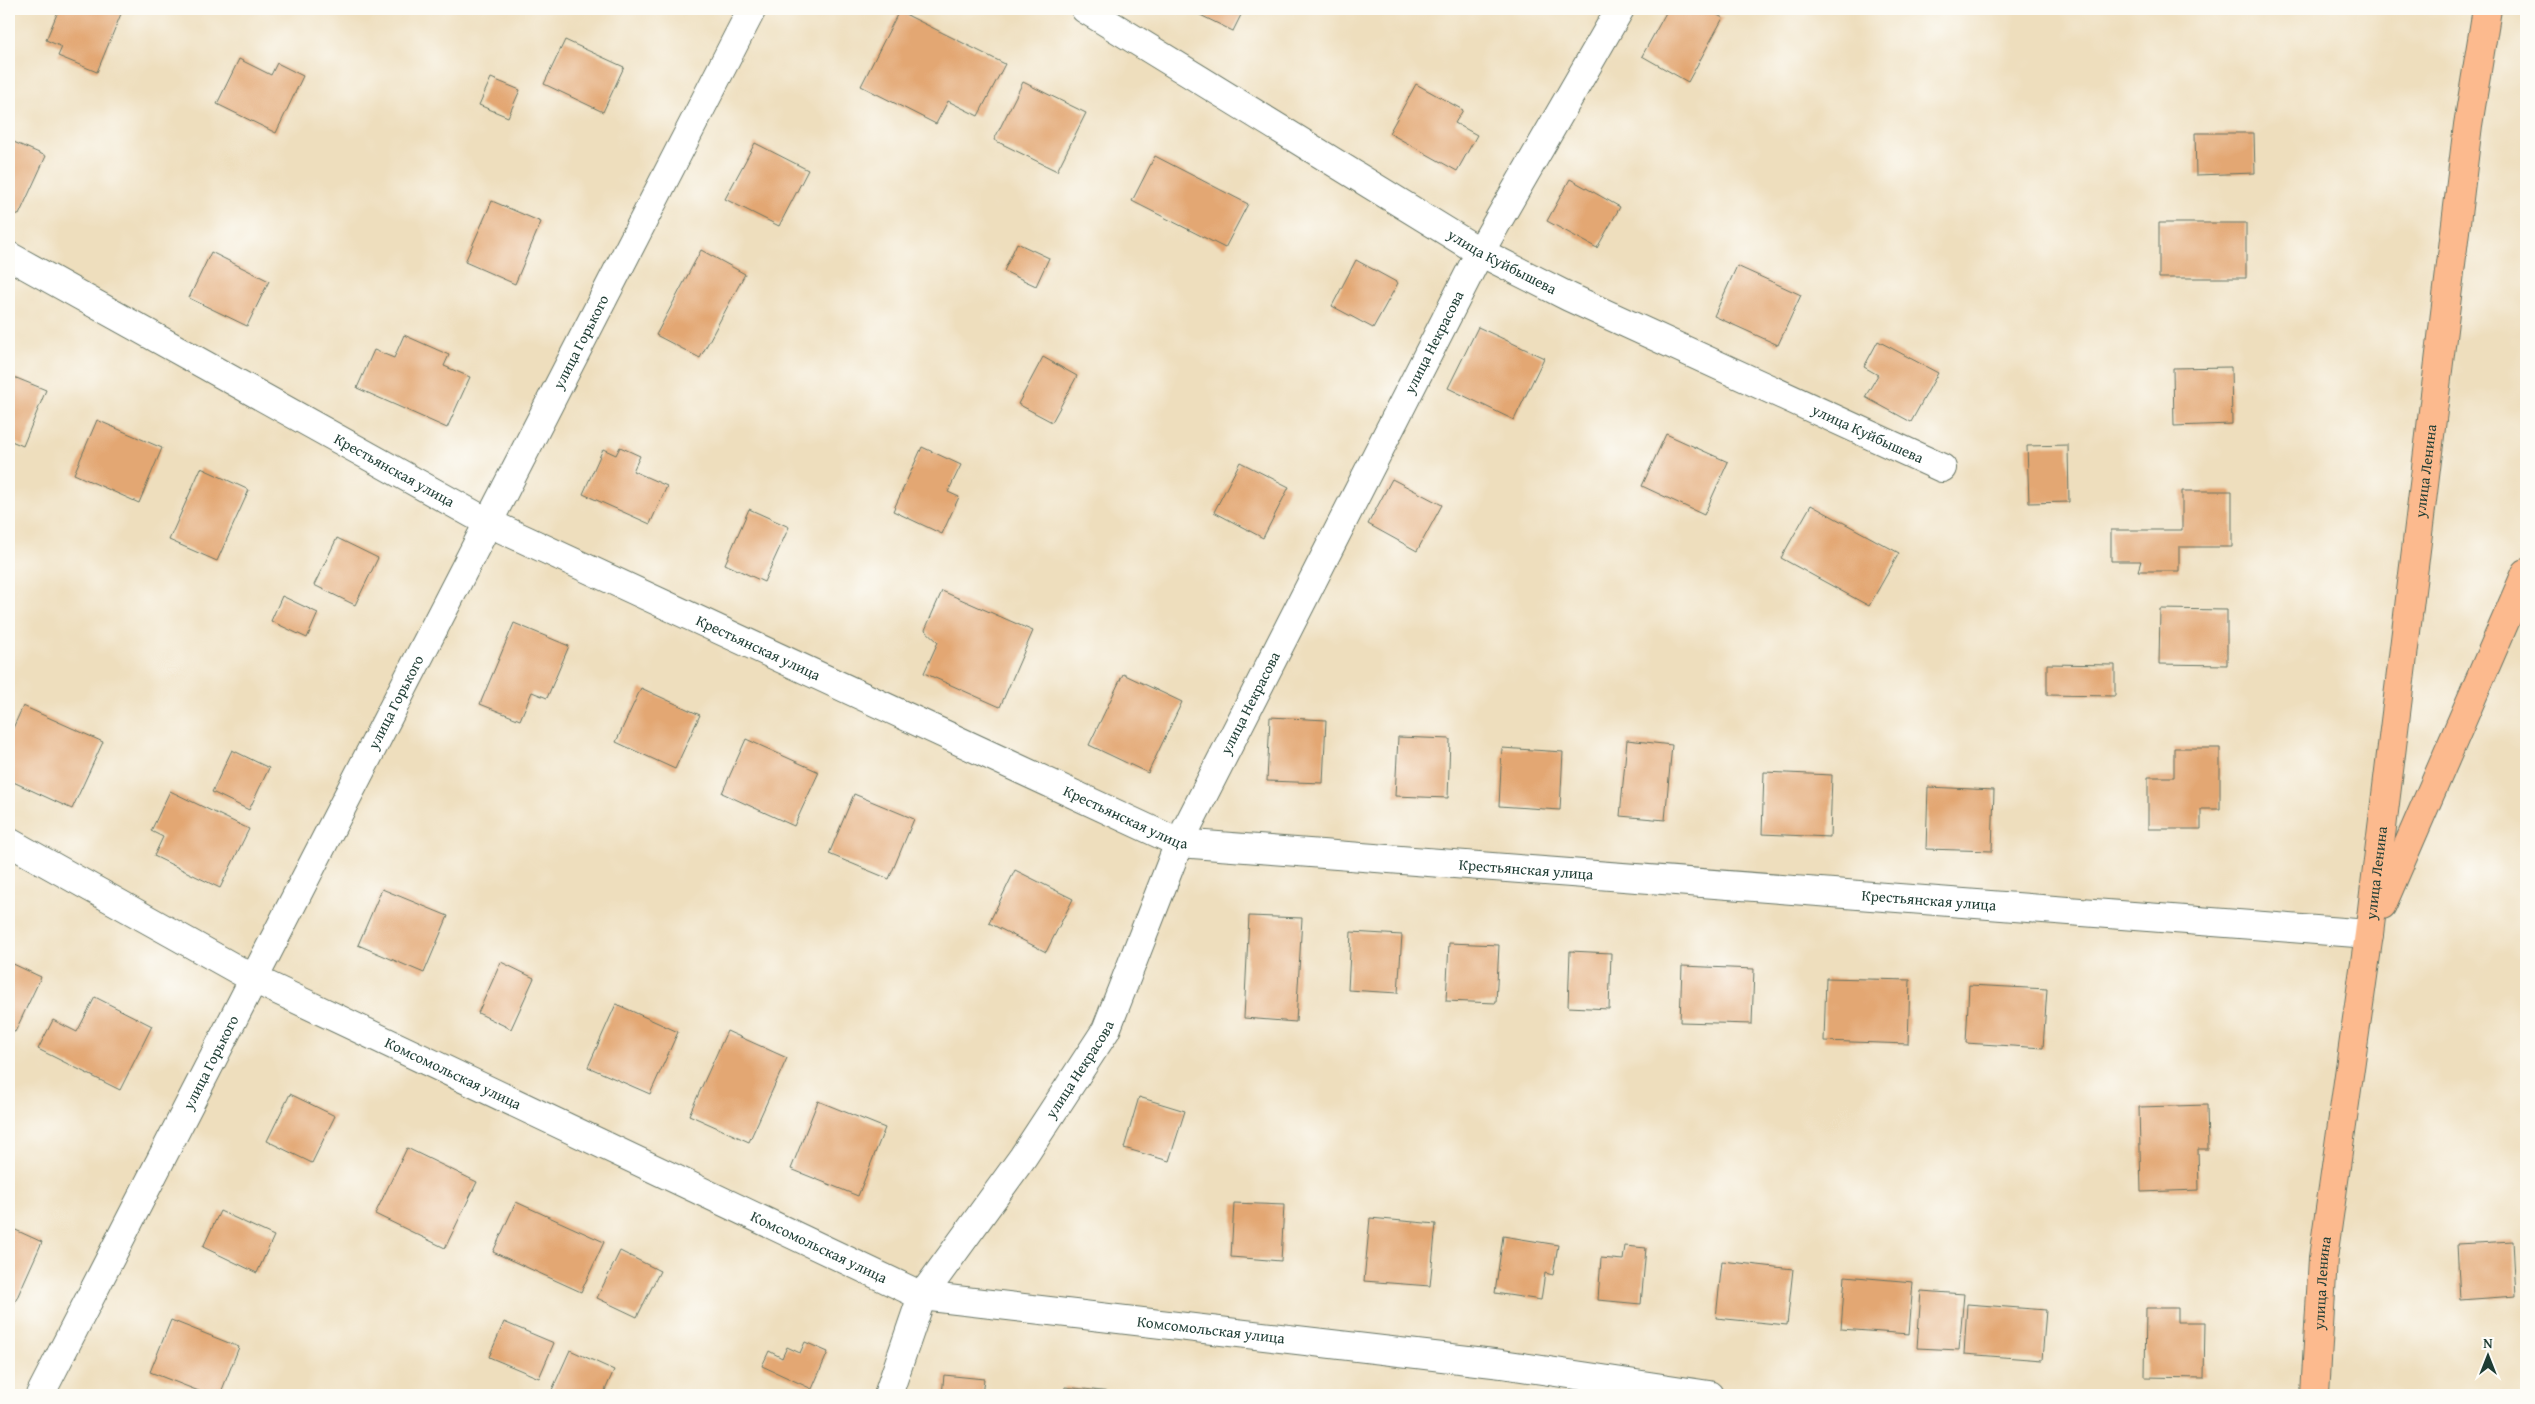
<svg xmlns="http://www.w3.org/2000/svg" width="2535" height="1404" font-family="'Gentium Book Plus',serif">
<style>
.building{fill:#e3a773}
.lines{fill:none;stroke-linecap:round;stroke-linejoin:round}
.minor-casing{stroke:#677564;stroke-width:30}
.major-casing{stroke:#677564;stroke-width:30}
.minor{stroke:#fff;stroke-width:28}
.major{stroke:#fcba8e;stroke-width:28}
.labels{text-anchor:middle;stroke-width:5;stroke-linejoin:round;paint-order:stroke}
.street-label{font-size:15px;fill:#1f3d34;stroke:#fdfcf7}
</style>
<rect width="100%" height="100%" fill="#fdfcf7"/>
<filter id="ink" filterUnits="userSpaceOnUse"><feTurbulence type="fractalNoise" baseFrequency=".02" numOctaves="2"/><feDisplacementMap in="SourceGraphic" scale="10" xChannelSelector="R" yChannelSelector="G"/><feConvolveMatrix kernelMatrix="1 2 1 2 8 2 1 2 1" color-interpolation-filters="sRGB"/></filter>
<filter id="wash" filterUnits="userSpaceOnUse"><feTurbulence type="fractalNoise" baseFrequency=".0096" numOctaves="4" result="noise"/><feDisplacementMap in="SourceGraphic" scale="20" xChannelSelector="R" yChannelSelector="G"/><feGaussianBlur stdDeviation="1.12" result="paint"/><feColorMatrix in="noise" values="0 0 0 0 0 0 0 0 0 0 0 0 0 0 0 0 0 1.4 0 .05"/><feComposite in="paint" operator="in"/></filter>
<g filter="url(#wash)">
<rect width="100%" height="100%" fill="#eedebd"/>
<g id="blocks">
<path class="building" d="M59,9H123L97,72L58,56L62,47L46,40Z
M1188,9H1244L1233,31Z
M1668,9H1706L1723,18L1688,82L1642,56Z
M899,11L1005,64L978,116L948,101L936,124L861,86Z
M565,40L624,67L603,112L544,84Z
M239,59L271,75L277,63L303,76L276,133L217,104Z
M491,78L520,90L508,117L479,105Z
M1023,82L1086,113L1057,171L994,140Z
M1416,84L1463,110L1455,123L1477,135L1457,171L1389,133Z
M2195,133H2254L2255,173L2196,175Z
M9,140L46,156L19,215L9,210Z
M755,143L808,170L779,226L725,199Z
M1155,156L1248,204L1225,248L1132,201Z
M1570,179L1620,207L1597,248L1547,221Z
M492,201L541,222L515,284L465,262Z
M2159,223H2246V278H2159Z
M1017,243L1049,258L1036,286L1004,271Z
M701,250L745,274L700,358L656,335Z
M211,252L269,281L247,326L189,298Z
M1356,260L1398,283L1373,328L1332,306Z
M1737,266L1801,295L1778,345L1714,316Z
M1478,327L1544,358L1514,420L1448,388Z
M404,335L449,355L444,366L470,377L447,428L357,388L374,350L394,358Z
M1878,341L1938,373L1911,422L1865,397L1878,375L1864,367Z
M1043,357L1077,376L1052,422L1018,404Z
M2231,367L2232,424L2174,426L2173,368Z
M9,375L46,390L23,446L9,440Z
M97,420L162,448L139,503L74,474Z
M1666,434L1728,462L1704,515L1642,486Z
M2068,445L2069,502L2029,503L2027,446Z
M620,447L640,456L633,471L667,486L650,524L583,494L603,449L616,455Z
M922,447L961,465L948,492L959,497L942,534L893,511Z
M1240,462L1289,487L1263,538L1214,512Z
M201,468L249,490L217,561L169,540Z
M1392,479L1442,505L1417,551L1368,524Z
M2182,491H2232V547H2179V571H2138L2141,561H2111V530H2182Z
M1811,505L1899,553L1869,606L1781,558Z
M749,509L789,527L764,582L725,564Z
M337,538L378,558L355,605L314,585Z
M942,591L1033,631L1000,707L924,673L938,642L925,630Z
M282,596L318,613L307,638L271,621Z
M2160,609L2227,610V665L2159,664Z
M514,623L569,646L547,698L532,692L520,720L480,704Z
M2047,664L2115,665V696L2047,695Z
M1123,674L1182,702L1148,773L1089,745Z
M641,688L700,715L675,769L616,742Z
M23,706L103,742L72,809L9,780V737Z
M1270,717L1326,720L1323,783L1267,781Z
M1398,737L1450,739L1448,798L1395,796Z
M746,739L819,772L794,826L722,793Z
M1627,740L1672,745L1665,820L1620,816Z
M1502,748L1563,752L1560,810L1499,806Z
M2174,748H2220V809H2201V829H2148V777H2174Z
M232,750L269,768L249,810L212,792Z
M1764,772L1832,775L1830,837L1762,834Z
M1928,787L1994,790L1992,851L1926,849Z
M170,791L249,829L220,888L154,856L163,837L151,831Z
M854,794L914,819L889,879L829,854Z
M1015,870L1073,899L1046,952L989,923Z
M382,889L448,916L424,973L358,945Z
M1249,916L1302,918L1296,1022L1244,1018Z
M1351,932L1402,935L1398,993L1348,990Z
M1449,943L1499,945L1496,1003L1446,1001Z
M1570,951L1611,953L1609,1009L1568,1007Z
M9,962L41,977L15,1032L9,1029Z
M501,962L534,978L511,1029L478,1013Z
M1682,966L1754,969L1752,1024L1680,1022Z
M1826,978L1910,980L1908,1044L1824,1041Z
M1969,985L2047,989L2043,1048L1966,1043Z
M95,997L152,1026L120,1090L38,1049L53,1020L77,1032Z
M616,1004L678,1032L650,1094L588,1067Z
M727,1031L787,1058L749,1142L689,1115Z
M290,1094L335,1116L312,1163L267,1141Z
M1139,1097L1185,1111L1169,1161L1124,1148Z
M818,1101L885,1128L858,1196L791,1169Z
M2207,1105L2208,1149H2198L2199,1190L2141,1192L2139,1107Z
M407,1148L477,1182L445,1248L375,1214Z
M516,1202L604,1242L581,1292L493,1252Z
M1234,1203L1284,1205L1281,1261L1231,1257Z
M220,1211L274,1236L257,1273L203,1247Z
M1370,1218L1436,1224L1430,1286L1364,1281Z
M9,1227L42,1242L12,1309L9,1307Z
M1503,1236L1558,1245L1553,1275L1545,1273L1541,1300L1495,1293Z
M2513,1241L2516,1296L2460,1300L2457,1244Z
M1625,1246L1646,1248L1641,1304L1598,1300L1601,1258L1623,1260Z
M620,1251L660,1271L637,1317L597,1298Z
M1722,1261L1793,1269L1787,1325L1716,1318Z
M1845,1276L1913,1282L1909,1334L1841,1329Z
M1921,1291L1964,1294L1959,1350L1917,1348Z
M1967,1304L2046,1310L2042,1360L1964,1354Z
M2146,1308H2178V1322H2205L2204,1378L2145,1377Z
M171,1320L239,1347L220,1395H209L150,1372Z
M504,1322L554,1343L539,1378L489,1357Z
M805,1342L828,1352L812,1389L762,1366L769,1351L782,1358L787,1347L800,1353Z
M570,1350L614,1370L603,1395H564L552,1390Z
M944,1375L984,1379L982,1395H942Z
M1065,1387L1121,1393V1395H1064Z"/>
</g>
</g>
<g filter="url(#ink)">
<use href="#blocks" fill-opacity="0" stroke="#677564" stroke-width="1"/>
<g class="lines">
<defs>
<g id="minor">
<path id="s1" d="M1085,9L1480,252L1569,297L1942,468"/>
<path id="s2" d="M9,256L489,523L1179,843L2369,934"/>
<path id="s3" d="M9,842L254,979L922,1296L1502,1364L1709,1395"/>
<path id="s4" d="M40,1395L752,9"/>
<path id="s5" d="M888,1395L922,1296L1023,1157L1106,1030L1179,843L1480,252L1620,9"/>
</g>
<g id="major">
<path d="M2382,905L2526,573"/>
<path id="s6" d="M2315,1395L2323,1258L2369,934L2468,125L2487,9"/>
</g>
</defs>
<use href="#minor" class="minor-casing"/>
<use href="#major" class="major-casing"/>
<use href="#minor" class="minor"/>
<use href="#major" class="major"/>
</g>
</g>
<g class="labels">
<g class="street-label">
<text dy="5" stroke="none"><textPath href="#s1" startOffset="488">улица Куйбышева</textPath></text>
<text dy="5" stroke="none"><textPath href="#s4" startOffset="1184">улица Горького</textPath></text>
<text dy="5" stroke="none"><textPath href="#s5" startOffset="1191">улица Некрасова</textPath></text>
<text dy="5" stroke="none"><textPath href="#s1" startOffset="892">улица Куйбышева</textPath></text>
<text dy="5" stroke="none"><textPath href="#s2" startOffset="441">Крестьянская улица</textPath></text>
<text dy="5" stroke="none"><textPath href="#s6" startOffset="931">улица Ленина</textPath></text>
<text dy="5" stroke="none"><textPath href="#s2" startOffset="846">Крестьянская улица</textPath></text>
<text dy="5" stroke="none"><textPath href="#s4" startOffset="779">улица Горького</textPath></text>
<text dy="5" stroke="none"><textPath href="#s5" startOffset="786">улица Некрасова</textPath></text>
<text dy="5" stroke="none"><textPath href="#s2" startOffset="1251">Крестьянская улица</textPath></text>
<text dy="5" stroke="none"><textPath href="#s2" startOffset="1658">Крестьянская улица</textPath></text>
<text dy="5" stroke="none"><textPath href="#s6" startOffset="526">улица Ленина</textPath></text>
<text dy="5" stroke="none"><textPath href="#s2" startOffset="2062">Крестьянская улица</textPath></text>
<text dy="5" stroke="none"><textPath href="#s4" startOffset="374">улица Горького</textPath></text>
<text dy="5" stroke="none"><textPath href="#s5" startOffset="381">улица Некрасова</textPath></text>
<text dy="5" stroke="none"><textPath href="#s3" startOffset="501">Комсомольская улица</textPath></text>
<text dy="5" stroke="none"><textPath href="#s3" startOffset="906">Комсомольская улица</textPath></text>
<text dy="5" stroke="none"><textPath href="#s6" startOffset="112">улица Ленина</textPath></text>
<text dy="5" stroke="none"><textPath href="#s3" startOffset="1311">Комсомольская улица</textPath></text>
</g>
</g>
<rect width="2535" height="1404" fill="none" stroke="#fdfcf7" stroke-width="30"/>
<g transform="translate(2488 1356)" stroke="#fdfcf7" stroke-width="4" paint-order="stroke">
<path d="M0-4L9 19L0 12L-9 19Z" fill="#1f3d34"/>
<text y="-8" font-size="14" font-weight="bold" text-anchor="middle" fill="#1f3d34">N</text>
</g>
</svg>
